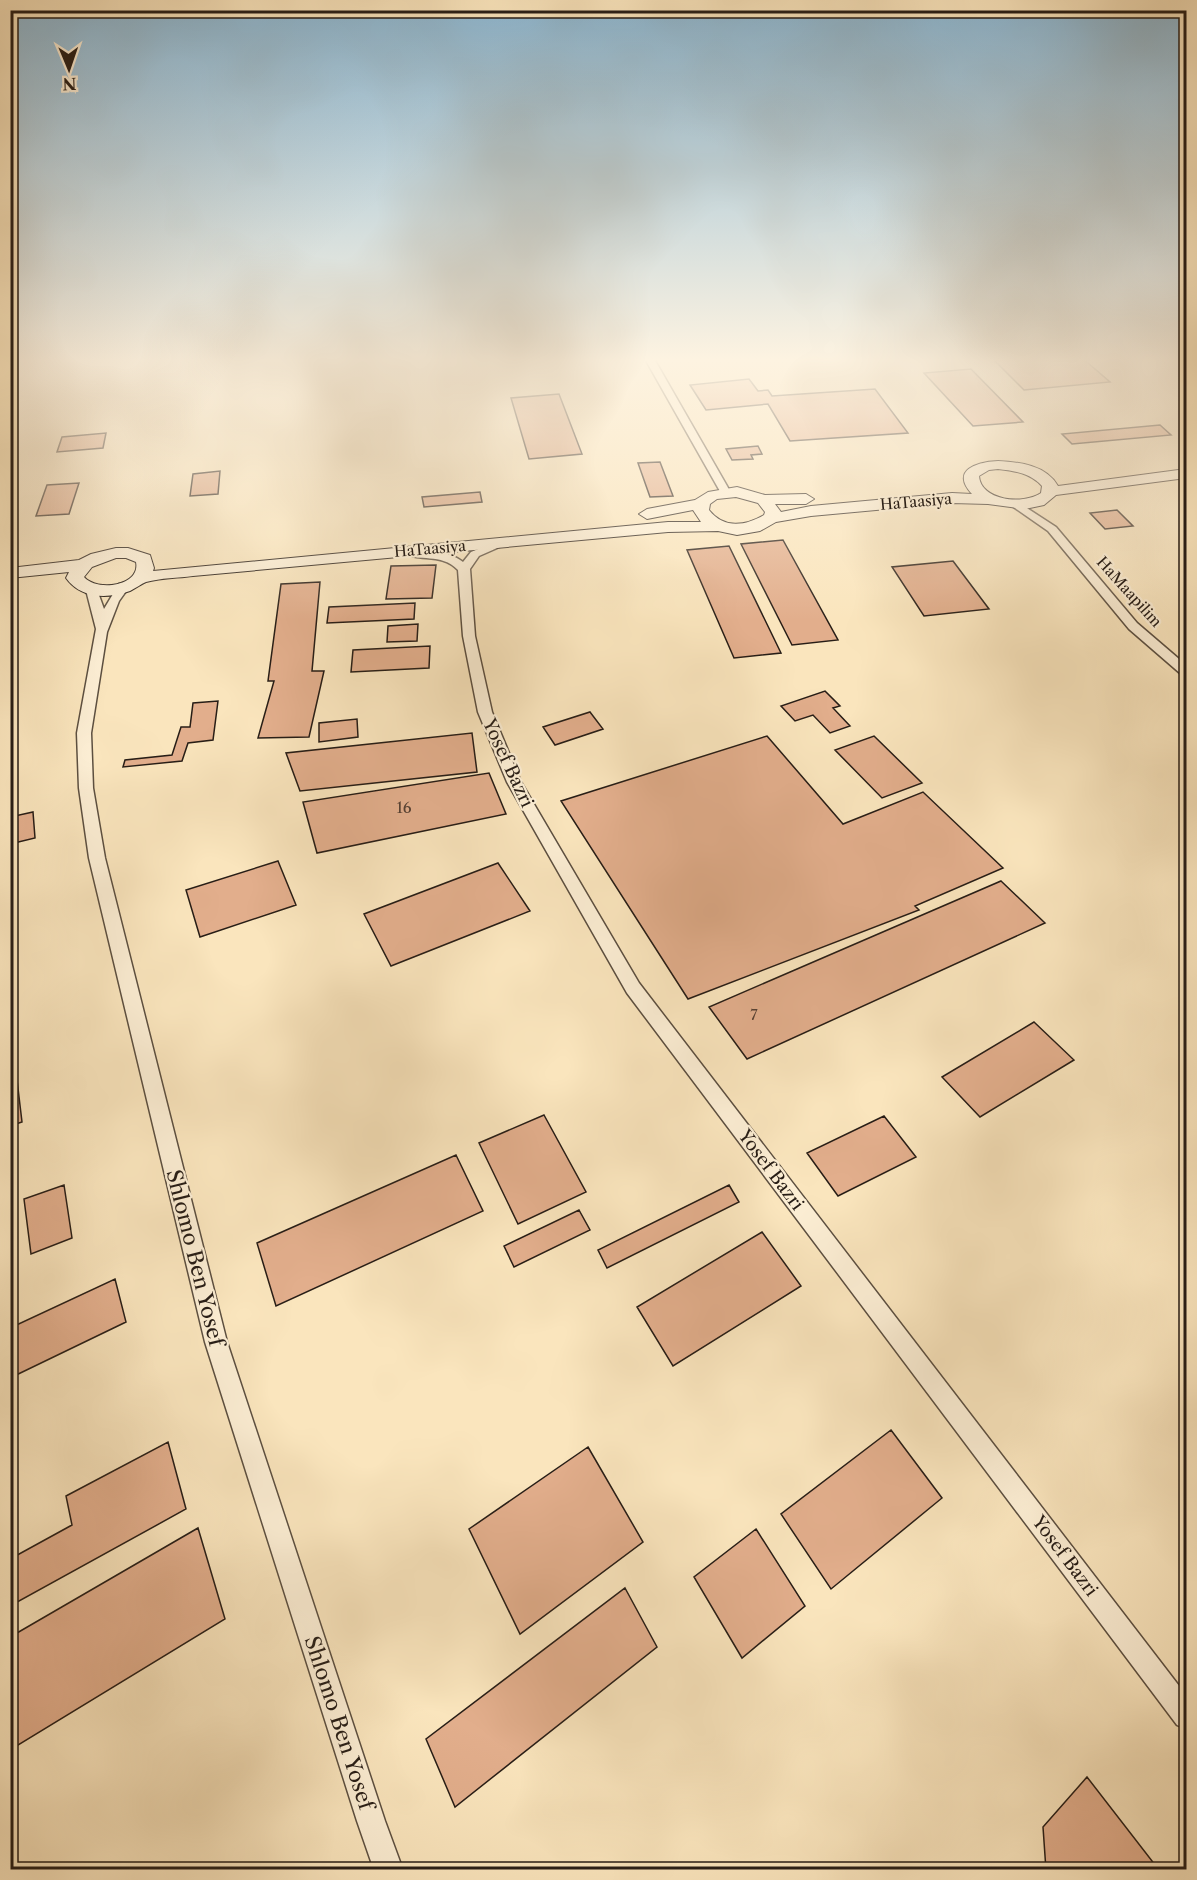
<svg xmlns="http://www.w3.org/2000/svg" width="1197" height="1880" font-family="'Libre Caslon Text',serif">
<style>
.building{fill:#e2ae8c;stroke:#271d16;stroke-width:1.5}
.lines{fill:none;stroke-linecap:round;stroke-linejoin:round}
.street-casing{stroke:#5c4f40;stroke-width:3}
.secondary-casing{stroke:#271d16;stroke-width:2}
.street{fill:#fceed4;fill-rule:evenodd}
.secondary{fill:#fceed4;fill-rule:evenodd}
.labels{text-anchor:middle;stroke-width:4.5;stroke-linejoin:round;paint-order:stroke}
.far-street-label{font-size:15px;fill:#271d16;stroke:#fceed4}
.number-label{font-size:15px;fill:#564134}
.street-label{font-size:18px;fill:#271d16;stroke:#fceed4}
.near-street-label{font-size:21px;fill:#271d16;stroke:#fceed4}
</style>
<rect width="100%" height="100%" fill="#fae5bd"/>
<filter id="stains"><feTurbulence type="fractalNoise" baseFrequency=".00333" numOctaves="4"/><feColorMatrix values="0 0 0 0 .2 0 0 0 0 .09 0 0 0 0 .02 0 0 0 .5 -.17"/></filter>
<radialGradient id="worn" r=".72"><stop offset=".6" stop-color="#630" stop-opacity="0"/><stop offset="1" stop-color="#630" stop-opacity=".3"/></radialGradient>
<path class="building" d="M1005,357H1081L1110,382L1024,390L992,358Z
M971,369L1023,422L973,426L924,373Z
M749,379L758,391L768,390L772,396L875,389L908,433L790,441L768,404L706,410L690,385Z
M559,394L582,454L529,459L511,398Z
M1160,425L1171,435L1072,444L1062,434Z
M106,433L103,448L57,452L62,437Z
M758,446L762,454L751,455L753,459L732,460L726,449Z
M660,462L673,496L650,497L638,463Z
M220,471L218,494L190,496L193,474Z
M79,483L69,514L36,516L47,485Z
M480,492L482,502L424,507L422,497Z
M1117,510L1133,526L1105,529L1090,513Z
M783,540L838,640L792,645L741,544Z
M729,546L781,653L734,658L687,550Z
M953,561L989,609L924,616L892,567Z
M436,565L432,598L386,599L391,566Z
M320,582L312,671H324L309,737L258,738L274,681H268L281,584Z
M415,603L414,619L327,623L329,607Z
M418,624L417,641L387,642L388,626Z
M430,646L429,668L351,672L353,650Z
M825,691L840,706L833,708L850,726L830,733L813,715L795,721L781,706Z
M218,701L213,740L188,743L182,761L123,767L125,760L172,755L181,727H190L193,703Z
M590,712L603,729L555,745L543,727Z
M357,719L358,737L319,742V723Z
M472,733L477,772L300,791L286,753Z
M767,736L843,824L923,792L1003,868L915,906L919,910L688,999L561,801Z
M874,736L922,783L882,798L835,750Z
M489,773L506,814L317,853L303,802Z
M33,812L35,838L10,844V817Z
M278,861L296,905L200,937L186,890Z
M498,863L530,911L391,966L364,914Z
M1001,881L1045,923L747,1059L709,1007Z
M1034,1022L1074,1060L980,1117L942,1077Z
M15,1063L22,1122L10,1126V1065Z
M544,1115L586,1192L518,1224L479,1143Z
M884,1116L916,1157L838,1196L807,1153Z
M456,1155L483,1211L276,1306L257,1243Z
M64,1185L72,1238L31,1254L24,1199Z
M729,1185L739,1202L607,1268L598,1250Z
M579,1210L590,1230L514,1267L504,1246Z
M762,1232L801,1286L673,1366L637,1307Z
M115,1279L126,1322L10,1378V1328Z
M891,1430L942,1498L831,1589L781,1514Z
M168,1442L186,1509L10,1606V1559L72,1525L66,1496Z
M588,1447L643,1542L520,1634L469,1529Z
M198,1528L225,1619L10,1750V1637Z
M756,1529L805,1606L742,1658L694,1577Z
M625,1588L657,1647L455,1807L426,1739Z
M1087,1777L1159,1870H1046L1043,1827Z"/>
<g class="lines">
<defs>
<path id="street" d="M644,357H653L731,493L730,495H722L721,493Z
M1016,501L1056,527L1137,623L1186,665V675L1181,674L1129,629L1048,531L1012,506L1011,504Z
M500,540L506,543L504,545L479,556L470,569L475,636L492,712L521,782L639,983L1186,1695V1729L1177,1725L627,993L507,782L478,712L463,636L458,570C441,552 418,563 404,552C416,542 452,553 463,562L471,552Z
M123,583L129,587L119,601L107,632L91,733L93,788L105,858L227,1342L385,1821L403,1870H374L357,1821L205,1342L89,858L79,788L77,733L96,629L86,590L88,587H96L104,609L119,584Z"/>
<path id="secondary" d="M998,461C1019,462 1046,465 1058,486L1186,469V478L1056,495L1044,505L1025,509L988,504L952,503L811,516L776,522L760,531L737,535L718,531L668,532L193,576C178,578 161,578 146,582C141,584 136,588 130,591C108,599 81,599 66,578L69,572L10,578V568L79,560L91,554L116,548H128L150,555L154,568L153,571L668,522H701L693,510L647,519L639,514L647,509L695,500L708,492L737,487L765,495L806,494L814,499L806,504H775L781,512L811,506L952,493L972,494C950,470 977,462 998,461ZM998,469C1015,471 1030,473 1042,486L1041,493C1023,505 981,501 979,476L989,470ZM736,497L758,503L765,512L764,515C745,526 724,529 709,510L710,504L717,499ZM116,558H126L136,562C141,586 97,592 84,577L92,567Z"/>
</defs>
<use href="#street" class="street-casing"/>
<use href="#secondary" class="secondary-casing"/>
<use href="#street" class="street"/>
<use href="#secondary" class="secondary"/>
</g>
<linearGradient id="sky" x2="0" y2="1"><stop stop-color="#8bb8d5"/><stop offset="0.58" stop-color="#fdf3e1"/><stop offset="1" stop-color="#fdf3e1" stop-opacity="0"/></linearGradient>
<rect width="1197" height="620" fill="url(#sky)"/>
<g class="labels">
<g class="far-street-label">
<text transform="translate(916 502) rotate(-5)" y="5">HaTaasiya</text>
<text transform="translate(430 549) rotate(-5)" y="5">HaTaasiya</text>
<text transform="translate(1129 592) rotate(48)" y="5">HaMaapilim</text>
</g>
<g class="number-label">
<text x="404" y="813">16</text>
<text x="754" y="1020">7</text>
</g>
<g class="street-label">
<text transform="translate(508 763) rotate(65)" y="6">Yosef Bazri</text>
<text transform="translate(771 1170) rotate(53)" y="6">Yosef Bazri</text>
<text transform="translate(1065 1556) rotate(53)" y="6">Yosef Bazri</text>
</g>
<g class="near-street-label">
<text transform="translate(195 1258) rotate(76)" y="7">Shlomo Ben Yosef</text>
<text transform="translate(339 1723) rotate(72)" y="7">Shlomo Ben Yosef</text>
</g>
</g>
<rect width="1197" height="1880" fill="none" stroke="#fae5bd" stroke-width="36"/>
<rect x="12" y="12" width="1173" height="1856" fill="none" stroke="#271d16" stroke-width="3"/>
<rect x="18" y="18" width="1161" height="1844" fill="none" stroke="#271d16" stroke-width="1.5"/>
<g transform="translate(69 69) rotate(178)" stroke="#fceed4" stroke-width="4.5" paint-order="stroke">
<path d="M0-4.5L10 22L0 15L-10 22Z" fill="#271d16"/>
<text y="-9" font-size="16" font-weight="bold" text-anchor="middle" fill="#271d16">N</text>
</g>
<rect width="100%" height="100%" filter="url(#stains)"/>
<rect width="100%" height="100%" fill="url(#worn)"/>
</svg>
